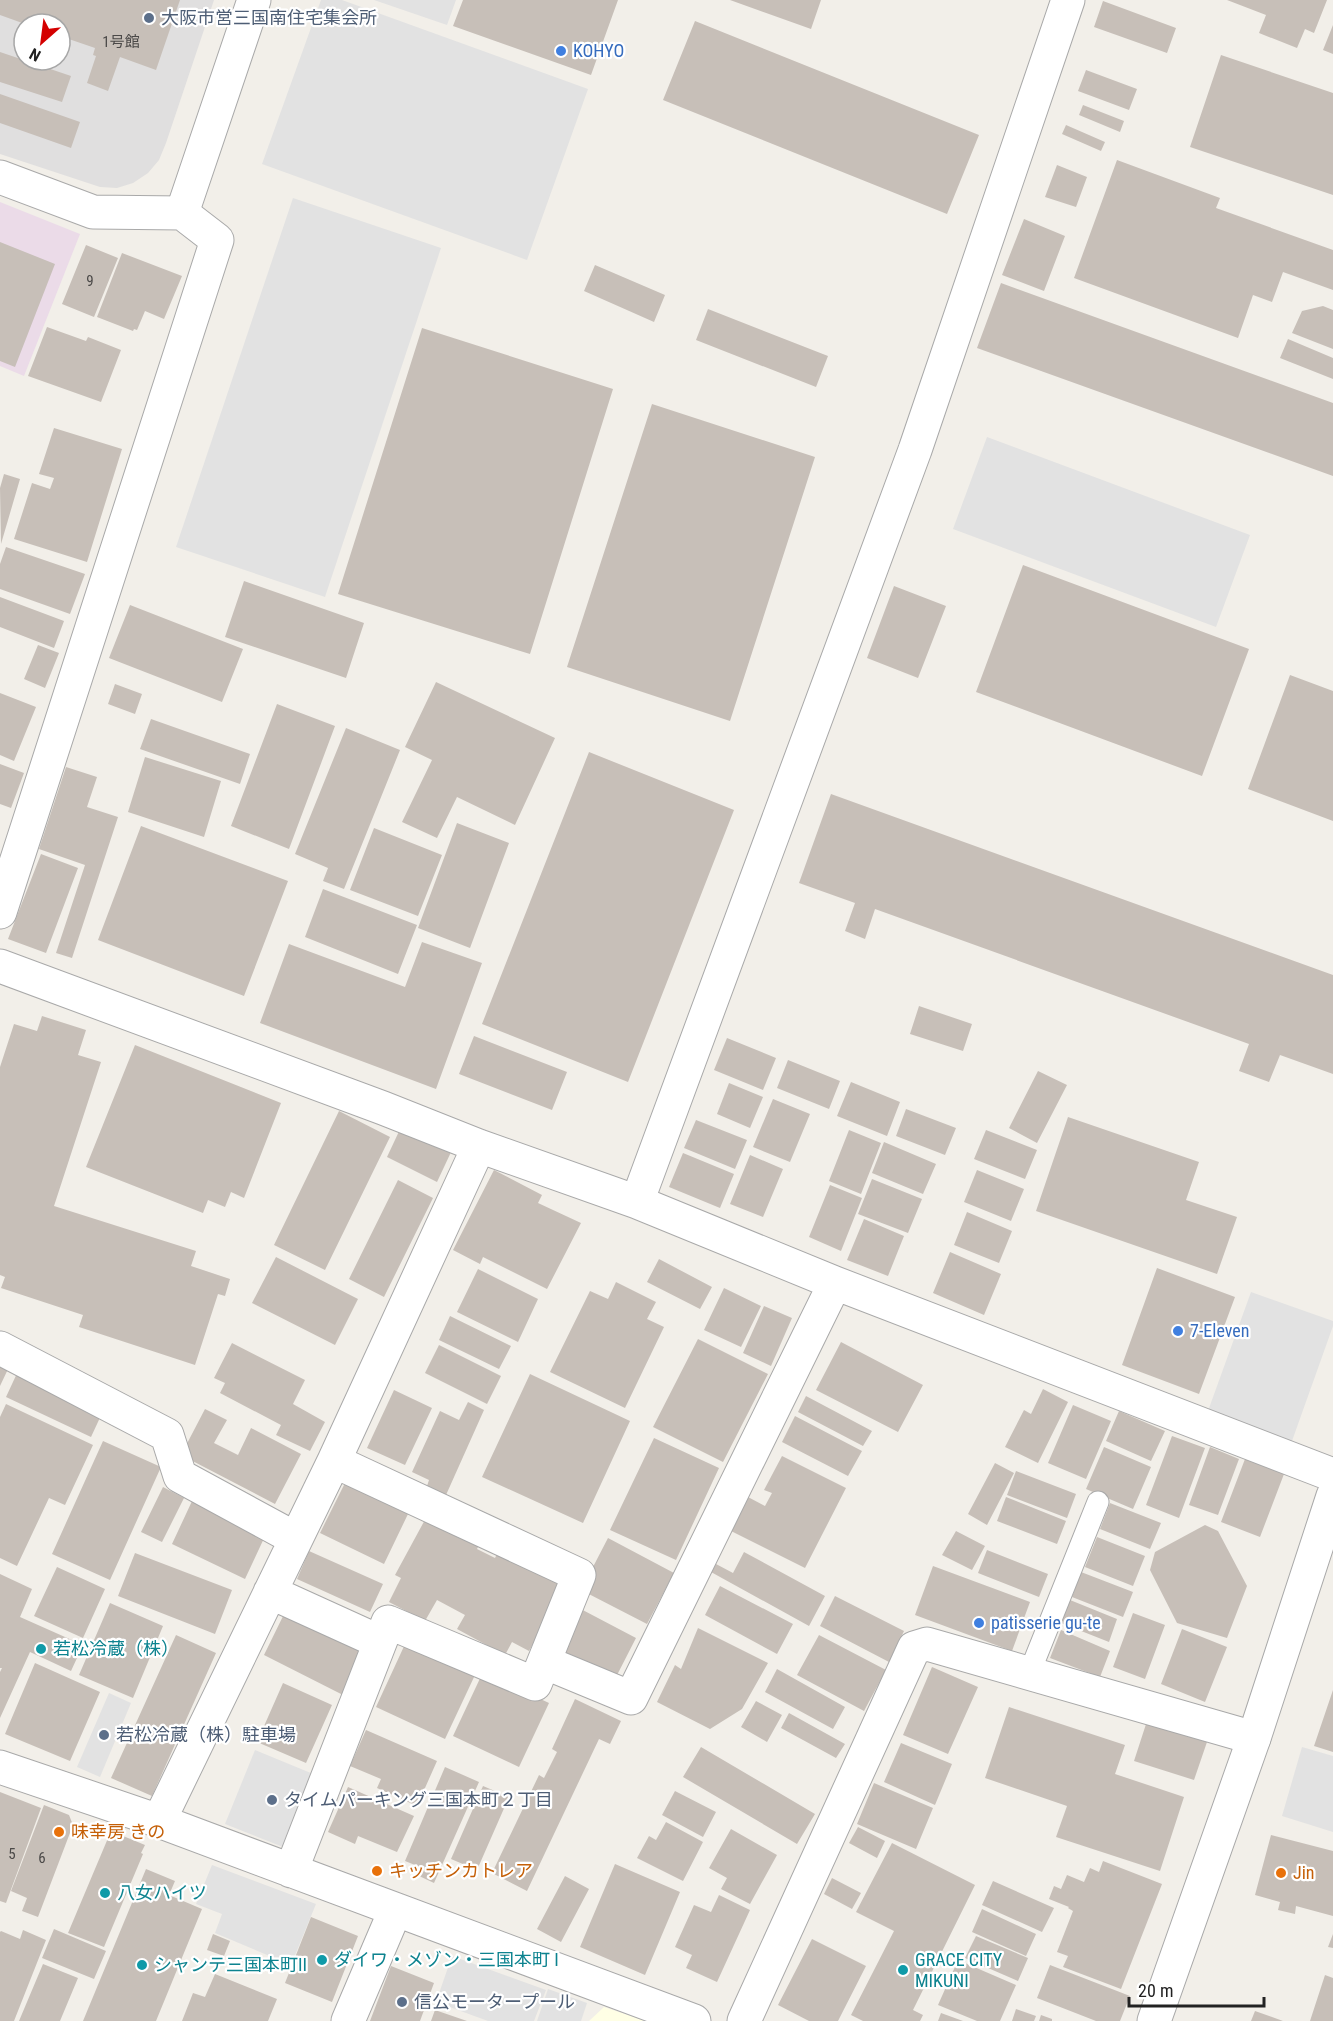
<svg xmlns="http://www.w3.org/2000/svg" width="1333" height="2021" font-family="'Roboto Condensed','Noto Sans JP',sans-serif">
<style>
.residential{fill:#e0dfdf;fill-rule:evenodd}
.industrial{fill:#ebdbe8}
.education{fill:#ffffe5}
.parking{fill:#e2e2e2}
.building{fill:#c7bfb8}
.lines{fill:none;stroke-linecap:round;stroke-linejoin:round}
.service-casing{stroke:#a9a9a9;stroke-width:23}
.minor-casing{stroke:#a9a9a9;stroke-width:35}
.tertiary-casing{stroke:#a9a9a9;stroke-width:35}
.service{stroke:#fff;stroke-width:21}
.minor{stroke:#fff;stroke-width:33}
.tertiary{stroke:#fff;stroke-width:33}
.service-dot{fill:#5c6f8a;stroke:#fff;stroke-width:2}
.shop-dot{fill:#3f7fe0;stroke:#fff;stroke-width:2}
.culture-dot{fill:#0f9aa8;stroke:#fff;stroke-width:2}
.food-dot{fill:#e8710a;stroke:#fff;stroke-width:2}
.labels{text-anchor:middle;stroke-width:4.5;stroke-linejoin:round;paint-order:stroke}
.number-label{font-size:15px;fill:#4b4948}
.service-label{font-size:18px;fill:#4e5e75;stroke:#fff;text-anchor:start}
.shop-label{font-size:18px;fill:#366cbe;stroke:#fff;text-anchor:start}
.culture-label{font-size:18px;fill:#0d838f;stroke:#fff;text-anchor:start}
.food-label{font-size:18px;fill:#c56008;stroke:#fff;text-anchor:start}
</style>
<rect width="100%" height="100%" fill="#f2efe9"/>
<path class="residential" d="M0,0H214L166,143L159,160L148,173L133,183L117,188L100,187L0,154ZM24,24H60V60H24Z"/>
<path class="industrial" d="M0,202L80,234L24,376L0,366Z"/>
<path class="education" d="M604,2007L645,2021H589Z"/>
<path class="parking" d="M321,0H342L588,89L527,260L262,164Z
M374,0H456L447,25Z
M293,198L441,248L325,597L176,547Z
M987,437L1250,535L1216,627L953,529Z
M1251,1292L1333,1321V1326L1292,1441L1208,1411Z
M109,1693L131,1703L100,1777L77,1767Z
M1302,1747L1333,1756V1832L1282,1816Z
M255,1750L318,1776L288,1849L225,1824Z
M212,1865L316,1904L291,1965L215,1933L222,1914L196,1904Z
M452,1956L546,1990L534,2021H488L436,2002Z
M548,1989L587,2003L581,2021H537Z"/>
<path class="building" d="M0,0H180L156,70L120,57L108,91L87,83L96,56L93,55L95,48L60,36V24H25L0,15Z
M463,0H618L591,75L453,26Z
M730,0H821L811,29Z
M1227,0H1327L1314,33L1305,29L1297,48L1259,33L1266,15Z
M1103,1L1176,28L1167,53L1094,27Z
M695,21L979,135L947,214L663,100Z
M1333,25V54L1323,50Z
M0,52L71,76L62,102L0,82Z
M1221,55L1333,93V195L1190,147Z
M1086,70L1137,89L1129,110L1078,91Z
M0,94L80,122L71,148L0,123Z
M1083,105L1124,121L1120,132L1079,115Z
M1066,125L1105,142L1101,151L1062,134Z
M1117,160L1220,198L1216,208L1333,250V290L1283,272L1272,302L1253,295L1238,338L1074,278Z
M1057,165L1087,177L1076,207L1045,197Z
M1024,219L1065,236L1044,291L1002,275Z
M0,242L55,264L15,367L0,361Z
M86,245L118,258L94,317L62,304Z
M122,253L182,276L164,319L145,311L137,330L134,329L133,331L97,317Z
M595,265L665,295L654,322L584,291Z
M1001,283L1333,403V476L977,348Z
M1323,306L1333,310V349L1292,333L1302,311Z
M708,309L828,356L816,387L696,340Z
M47,327L86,341L88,337L121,350L101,402L28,376Z
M422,328L613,389L530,654L338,594Z
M1288,339L1333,358V379L1280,358Z
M652,404L815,457L730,721L567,667Z
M54,428L122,449L87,562L14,539L32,483L50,489L54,478L39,474Z
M4,474L20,479L1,544L0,488Z
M6,547L85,574L70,614L0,589V564Z
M1023,565L1249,649L1202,776L976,692Z
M244,581L364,623L346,678L225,637Z
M894,586L946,606L918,678L867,658Z
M0,597L64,621L54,648L0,627Z
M130,605L243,649L222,702L109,658Z
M38,645L59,653L45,688L24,679Z
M1290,675L1333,691V821L1248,789Z
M436,682L555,738L515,825L457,797L437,838L402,822L432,760L405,747Z
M115,684L142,694L135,714L108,704Z
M0,693L36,707L14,761L0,755Z
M277,704L335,726L289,849L231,826Z
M151,719L250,754L240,784L140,749Z
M346,728L400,750L344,889L323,881L328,868L295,854Z
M589,752L734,810L628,1082L482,1024Z
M145,757L221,781L204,837L128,812Z
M0,764L24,773L11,808L0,804Z
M66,767L97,777L87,807L118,817L72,958L56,953L85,865L39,849Z
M831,794L1333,975V1074L1280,1055L1269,1082L1239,1071L1249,1044L875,909L865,939L845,931L855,903L799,883Z
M457,823L509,843L470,948L418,928Z
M141,826L288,881L244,996L98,940Z
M374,828L442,855L418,916L350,890Z
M41,854L78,868L46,953L8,939Z
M323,889L417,925L398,974L305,937Z
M422,942L482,963L436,1089L260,1023L289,944L405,987Z
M919,1006L972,1024L963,1051L910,1034Z
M42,1016L86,1030L78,1055L101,1062L54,1206L196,1251L191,1266L230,1279L225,1296L218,1294L195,1365L79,1327L83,1315L1,1288L5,1277L0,1275V1067L14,1024L37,1031Z
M474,1036L567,1072L552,1110L459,1074Z
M727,1038L776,1058L763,1090L714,1070Z
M135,1045L281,1103L244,1198L231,1192L225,1207L208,1200L203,1213L86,1167Z
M788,1060L840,1081L829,1109L777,1088Z
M1038,1071L1067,1085L1037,1143L1009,1128Z
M851,1082L900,1102L887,1136L837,1116Z
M729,1083L763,1097L750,1128L717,1114Z
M773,1099L810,1114L790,1162L753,1147Z
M906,1109L956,1128L945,1155L896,1136Z
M339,1111L390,1137L325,1270L274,1245Z
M1068,1117L1199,1162L1186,1200L1237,1217L1217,1274L1036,1211Z
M696,1120L747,1140L735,1169L684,1148Z
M402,1125L452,1150L437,1182L387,1157Z
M849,1130L881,1143L861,1194L829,1181Z
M986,1130L1037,1150L1025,1179L974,1159Z
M884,1142L936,1164L923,1194L872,1173Z
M683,1153L734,1174L720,1208L669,1187Z
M750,1155L783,1169L763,1217L730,1204Z
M494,1170L542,1195L538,1203L581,1223L547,1289L483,1257L480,1264L453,1250Z
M977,1170L1024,1189L1011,1221L964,1202Z
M872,1179L922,1199L908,1233L858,1214Z
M398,1180L433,1198L384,1297L349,1279Z
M830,1185L862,1198L841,1251L809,1237Z
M967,1212L1012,1231L999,1263L954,1245Z
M864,1219L904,1236L888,1276L847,1260Z
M950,1252L1001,1274L984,1315L933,1293Z
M276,1257L358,1299L335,1345L252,1303Z
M659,1259L712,1287L700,1309L647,1282Z
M1157,1268L1235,1297L1199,1394L1122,1365Z
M478,1269L538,1299L518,1342L457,1312Z
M616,1282L656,1302L647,1319L664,1327L625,1408L550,1372L590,1291L608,1299Z
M724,1288L761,1306L741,1347L704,1330Z
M764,1306L792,1318L771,1366L743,1353Z
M450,1316L511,1346L499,1369L439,1340Z
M698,1339L768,1374L723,1462L653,1427Z
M841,1342L923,1385L898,1432L816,1390Z
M232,1343L305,1380L293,1404L325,1422L310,1451L276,1435L281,1425L220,1393L225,1383L214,1378Z
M439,1345L501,1376L487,1404L425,1373Z
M0,1363L9,1367L0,1386Z
M19,1369L104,1409L91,1437L6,1397Z
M530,1374L630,1421L583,1523L482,1477Z
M1043,1389L1068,1402L1038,1463L1005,1447L1024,1410L1031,1414Z
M394,1390L432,1408L405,1465L367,1448Z
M806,1396L872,1431L863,1446L798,1412Z
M468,1402L484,1410L446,1495L427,1486L429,1480L412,1472L440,1411L459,1420Z
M6,1404L93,1445L65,1505L49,1498L17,1566L0,1558V1417Z
M1073,1405L1111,1421L1086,1479L1048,1463Z
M205,1409L227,1420L214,1443L238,1455L251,1428L301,1454L275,1504L181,1455Z
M1119,1411L1165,1431L1151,1461L1106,1441Z
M795,1416L862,1451L848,1476L782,1442Z
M1172,1436L1205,1448L1179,1518L1146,1505Z
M654,1438L719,1468L676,1560L610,1530Z
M103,1441L161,1467L110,1580L52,1554Z
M1104,1447L1151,1467L1133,1509L1086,1489Z
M1210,1447L1239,1459L1218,1515L1189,1505Z
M782,1456L846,1488L805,1568L731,1531L748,1497L765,1506L772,1493L764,1490Z
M1245,1459L1284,1474L1260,1537L1221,1522Z
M995,1463L1014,1473L987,1525L968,1514Z
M1016,1471L1076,1494L1067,1518L1007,1495Z
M345,1483L408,1514L384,1564L320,1533Z
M163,1487L184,1498L162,1542L141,1532Z
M1006,1497L1066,1521L1057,1544L997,1521Z
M193,1499L266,1534L245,1579L172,1544Z
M1110,1503L1161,1523L1150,1549L1100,1529Z
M427,1516L479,1545L477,1549L495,1558L500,1548L566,1583L529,1651L512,1642L505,1655L457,1629L465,1615L437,1600L425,1621L389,1602L401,1578L395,1575Z
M1205,1525L1218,1531L1247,1586L1227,1638L1177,1623L1150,1570L1155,1552Z
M956,1531L985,1546L972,1570L942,1555Z
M1097,1537L1145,1556L1133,1586L1085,1567Z
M608,1538L674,1573L647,1624L581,1590Z
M987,1550L1048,1574L1039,1597L978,1573Z
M309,1551L383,1584L370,1612L297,1579Z
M744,1552L825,1596L809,1626L711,1572L716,1564L733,1573Z
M135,1553L232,1590L215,1634L118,1596Z
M933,1566L1030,1602L1012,1651L915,1615Z
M57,1567L105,1589L83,1638L34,1616Z
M1081,1572L1133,1592L1123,1617L1072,1597Z
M0,1574L32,1589L20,1617L83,1645L71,1671L30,1652L0,1718V1672L2,1668H0Z
M720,1586L793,1624L777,1654L705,1615Z
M835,1596L904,1631L889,1662L820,1626Z
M1070,1600L1117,1619L1109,1642L1061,1623Z
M110,1603L163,1626L133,1698L79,1675Z
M577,1607L636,1638L615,1679L556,1649Z
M287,1608L367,1648L343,1695L264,1655Z
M1133,1613L1165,1625L1145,1679L1113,1667Z
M698,1628L768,1663L742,1709L710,1729L657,1702L675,1665L681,1669Z
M1182,1629L1227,1647L1205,1702L1161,1684Z
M1061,1630L1110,1651L1100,1677L1050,1658Z
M176,1635L216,1653L152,1796L111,1778Z
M819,1635L886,1670L864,1711L797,1675Z
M406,1642L475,1675L445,1739L376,1707Z
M35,1663L100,1692L70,1761L5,1734Z
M932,1667L978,1687L948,1754L903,1735Z
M777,1669L845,1707L833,1729L765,1692Z
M483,1672L549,1703L519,1767L453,1736Z
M283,1683L332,1705L306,1763L257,1742Z
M1333,1690V1752L1314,1746Z
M575,1699L621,1721L610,1744L599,1739L527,1891L492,1873L539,1775L544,1778L557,1752L552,1749Z
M756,1701L782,1715L767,1742L741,1727Z
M1009,1707L1125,1745L1115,1774L1184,1797L1160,1871L1056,1837L1067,1806L985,1778Z
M789,1713L845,1744L836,1758L781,1728Z
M1147,1721L1207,1742L1194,1780L1134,1761Z
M366,1730L437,1761L417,1806L377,1788L381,1779L350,1766Z
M901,1743L952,1764L935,1805L884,1782Z
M701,1747L815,1814L797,1844L683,1777Z
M445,1767L479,1782L434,1883L417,1875L420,1867L405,1861Z
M874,1783L933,1808L916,1849L857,1824Z
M483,1786L509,1797L477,1870L451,1859Z
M348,1787L414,1816L397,1852L358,1836L355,1844L328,1832Z
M675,1791L716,1812L703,1837L662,1815Z
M0,1792L41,1808L6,1903L0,1901Z
M44,1805L69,1815L73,1825L38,1917L22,1911L27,1898L11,1891Z
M666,1822L703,1842L683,1881L637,1858L649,1836L656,1840Z
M858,1827L885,1841L877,1858L849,1843Z
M731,1829L777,1855L750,1904L721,1889L727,1878L709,1868Z
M111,1831L145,1845L141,1853L143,1854L104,1947L68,1933Z
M1271,1835L1333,1851V1916L1296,1906L1295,1914L1278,1910L1280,1902L1255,1895Z
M892,1843L975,1885L913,2010L923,2015L920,2021H863L851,2015L894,1931L856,1912Z
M1103,1861L1162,1884L1121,1989L1063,1967L1068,1956L1057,1952L1073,1911L1068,1908L1069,1907L1049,1899L1054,1886L1061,1889L1067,1875L1084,1882L1090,1868L1099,1872Z
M615,1864L680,1892L645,1975L580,1947Z
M146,1869L175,1881L169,1895L202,1909L156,2021H83Z
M565,1876L589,1889L561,1942L537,1929Z
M832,1878L861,1893L852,1909L824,1894Z
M993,1881L1054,1908L1042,1932L982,1905Z
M719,1895L750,1910L717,1982L686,1968L692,1955L675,1947L694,1905L711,1912Z
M982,1909L1036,1934L1026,1956L972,1932Z
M311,1917L358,1936L332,2002L285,1983Z
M54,1929L106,1951L94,1979L42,1958Z
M23,1930L46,1940L14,2021H0V1932L1,1931L20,1939Z
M213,1934L230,1941L224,1956L207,1950Z
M1333,1934V1948L1328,1947Z
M976,1936L1028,1958L1018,1981L965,1958Z
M812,1939L866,1966L838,2021H809L778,2005Z
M958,1960L1016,1985L1000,2021H977L938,2005Z
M43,1964L78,1978L60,2021H19Z
M1050,1965L1130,1996L1120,2021H1096L1037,1998Z
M391,1966L434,1983L420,2021H370Z
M215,1974L277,1999L268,2021H182L193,1993L205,1997Z
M1325,1975L1333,1978V2021H1310Z
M1016,2009L1036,2016L1034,2021H1012Z
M435,2010L467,2021H431Z
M1255,2011L1283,2021H1251Z
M941,2013L963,2021H938Z
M1041,2015L1052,2019V2021H1039Z"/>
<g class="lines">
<defs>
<path id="service" d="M1029,1674L1098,1502"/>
<path id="minor" d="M0,177L93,212L182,213L217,240L0,912
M0,966L383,1108L479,1146L637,1202L835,1283L1333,1475
M637,1202L915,450L1068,0
M0,1348L167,1435L180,1476L296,1539
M270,1592L380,1642
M544,1662L631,1698L835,1283
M0,1767L159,1821L694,2021
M159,1821L334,1461L479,1146
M291,1871L388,1622L535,1684L579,1575L334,1461
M348,2021L395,1911
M744,2021L914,1648L927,1644L1254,1738"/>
<path id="tertiary" d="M182,213L254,0
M1154,2021L1254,1738L1333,1496"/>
</defs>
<use href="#service" class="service-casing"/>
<use href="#minor" class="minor-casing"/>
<use href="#tertiary" class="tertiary-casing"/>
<use href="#service" class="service"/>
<use href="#minor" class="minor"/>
<use href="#tertiary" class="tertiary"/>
</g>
<g class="service-dot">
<circle cx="149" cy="18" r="6"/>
<circle cx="104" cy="1735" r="6"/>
<circle cx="272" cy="1800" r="6"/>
<circle cx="402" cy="2002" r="6"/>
</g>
<g class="shop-dot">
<circle cx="561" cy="51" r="6"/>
<circle cx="1178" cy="1331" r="6"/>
<circle cx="979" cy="1623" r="6"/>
</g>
<g class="culture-dot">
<circle cx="41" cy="1649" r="6"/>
<circle cx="105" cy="1893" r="6"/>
<circle cx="322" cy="1960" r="6"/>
<circle cx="142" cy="1965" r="6"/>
<circle cx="903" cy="1970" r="6"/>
</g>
<g class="food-dot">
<circle cx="59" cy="1832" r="6"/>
<circle cx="377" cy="1871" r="6"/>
<circle cx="1281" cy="1873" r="6"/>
</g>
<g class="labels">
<g class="number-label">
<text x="121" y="47">1号館</text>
<text x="90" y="286">9</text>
<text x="12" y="1859">5</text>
<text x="42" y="1863">6</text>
</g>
<g class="service-label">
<text x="161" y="24">大阪市営三国南住宅集会所</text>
<text x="116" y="1741">若松冷蔵（株）駐車場</text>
<text x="284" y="1806">タイムパーキング三国本町２丁目</text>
<text x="414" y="2008">信公モータープール</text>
</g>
<g class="shop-label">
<text x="573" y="57">KOHYO</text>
<text x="1190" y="1337">7-Eleven</text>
<text x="991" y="1629">patisserie gu-te</text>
</g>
<g class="culture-label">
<text x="53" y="1655">若松冷蔵（株）</text>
<text x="117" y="1899">八女ハイツ</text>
<text x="334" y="1966">ダイワ・メゾン・三国本町 I</text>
<text x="915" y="1966">GRACE CITY<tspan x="915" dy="21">MIKUNI</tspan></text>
<text x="154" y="1971">シャンテ三国本町II</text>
</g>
<g class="food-label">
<text x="71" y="1838">味幸房 きの</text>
<text x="389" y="1877">キッチンカトレア</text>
<text x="1293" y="1879">Jin</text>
</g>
</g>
<g transform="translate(42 42) rotate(208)"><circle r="28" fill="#ffffff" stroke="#a7a7a7" stroke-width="1.5"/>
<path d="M0-4.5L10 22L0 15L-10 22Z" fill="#d40000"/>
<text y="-9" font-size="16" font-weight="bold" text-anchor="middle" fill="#222222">N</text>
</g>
<path d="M1129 1997v9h135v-9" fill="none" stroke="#222222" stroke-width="3"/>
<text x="1138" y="1997" font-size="18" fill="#222222" stroke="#ffffff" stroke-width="4.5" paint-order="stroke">20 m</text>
</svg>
